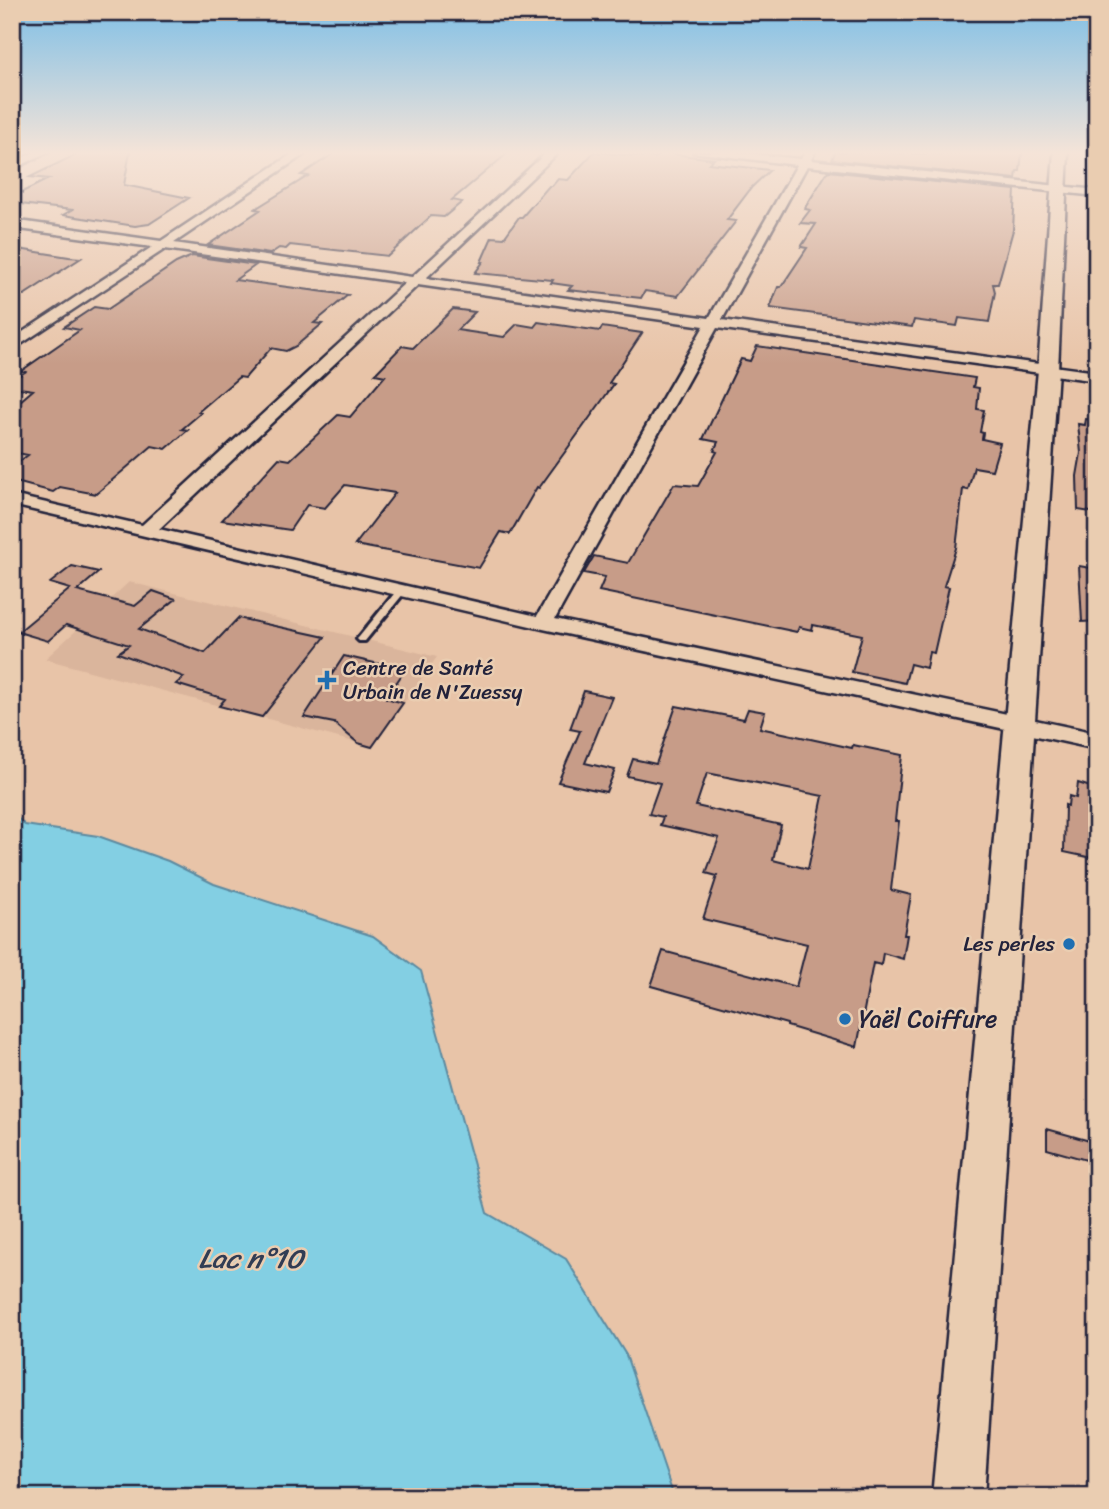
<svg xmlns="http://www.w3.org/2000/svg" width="1109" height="1509" font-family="Sriracha,sans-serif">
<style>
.built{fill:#dab59c}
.water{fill:#83cfe3;stroke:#5c8aa0;stroke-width:2}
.building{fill:#c79c88;stroke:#22223b;stroke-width:2;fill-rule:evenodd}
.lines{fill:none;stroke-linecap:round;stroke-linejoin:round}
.lane-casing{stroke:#22223b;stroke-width:6}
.street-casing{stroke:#22223b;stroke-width:5}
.secondary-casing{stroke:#22223b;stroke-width:5}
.lane{fill:#eacdb1;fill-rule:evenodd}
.street{fill:#eacdb1;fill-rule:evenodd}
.secondary{fill:#eacdb1;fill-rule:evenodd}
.poi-dot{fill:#1f6fb2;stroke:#eacdb1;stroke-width:2.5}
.labels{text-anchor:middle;stroke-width:5;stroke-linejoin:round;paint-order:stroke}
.poi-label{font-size:21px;fill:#22223b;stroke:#eacdb1;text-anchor:start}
.near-poi-label{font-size:24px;fill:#22223b;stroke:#eacdb1;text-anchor:start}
.near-water-label{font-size:28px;font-style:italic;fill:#313c54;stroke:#eacdb1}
</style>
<rect width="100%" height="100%" fill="#e8c4a8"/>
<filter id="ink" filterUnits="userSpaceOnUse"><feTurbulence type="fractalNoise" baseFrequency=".0143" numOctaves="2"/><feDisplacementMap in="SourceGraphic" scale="14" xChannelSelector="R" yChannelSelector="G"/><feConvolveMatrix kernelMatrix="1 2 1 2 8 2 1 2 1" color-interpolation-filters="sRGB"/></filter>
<g filter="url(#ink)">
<path class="built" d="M129,582L437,657L372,747L45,659Z"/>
<path class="water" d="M12,813L25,825L98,836L168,861L214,884L373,936L421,971L487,1213L566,1259L626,1355L674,1497H12Z"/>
<path class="building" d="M81,152H130L124,185L189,198L149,224L135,226L63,215L72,210L12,203V197L49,179L30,177Z
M336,152H509L452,200L462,202L444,217L431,216L388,256L290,245L286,249L279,248L270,254L208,245L260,210L255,209L308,176L301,175Z
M594,152L654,158L665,153L714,159L709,163L770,170L752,187L727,220L736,221L678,296L645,291L641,298L568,290L572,286L551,283L553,280L475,273L483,262H481L492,237L504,238L519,217H522L549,186H552L558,179L568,180Z
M835,152L959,155L960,152H1022L1020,171H1017L1016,179L832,160Z
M828,171L1015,190L1013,230L998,284H993L995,292L989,322L959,318L957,326L914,320L912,327L770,308L778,287H781L807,248L801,247L816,224L800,223L810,210L805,209L806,206Z
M12,248L69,257L81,258L24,295L12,293Z
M192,256L256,265L235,280L348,295L314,323L322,324L296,346L286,351L271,348L245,378L239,377L198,412L201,413L182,429L188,430L166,449L152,446L96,494L60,487L53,492L12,481V467L28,455L12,452V408L33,390L12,387V380L25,372L21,371L80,330L64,327L94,307L108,309L176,263Z
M453,309L475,312L457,330L504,337L517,324L534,327L538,322L600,331L602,327L642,333L609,383L614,384L539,488L537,487L510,534L501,532L479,568L355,545L395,493L345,485L325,508L307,505L290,530L222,520L279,458L290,460L338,415L350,417L385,376L375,374L402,346L413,348Z
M757,346L975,378L973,387L979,388L977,409L984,410L980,432L983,433L982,439L1000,443L992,470L974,467L968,490L963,489L956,548L944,586L949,587L934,653L929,652L926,668L910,664L905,683L852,672L862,635L813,625L812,630L799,627L797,632L599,591L605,577L584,573L594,556L628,563L674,484L698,486L717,452L714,451L718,442L703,439L741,359L750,361Z
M1086,419L1097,420V513L1078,510L1077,476L1081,453L1078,424L1085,425Z
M72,566L99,572L77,591L135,606L153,591L176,599L139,629L205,653L238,618L325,637L262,717L219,706L225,699L176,684L184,677L118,653L129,645L66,625L48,641L18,632L70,589L50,583Z
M1079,566L1097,569V621L1082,622Z
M344,656L405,670L386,698L403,703L372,747L358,743L334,723L304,717Z
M584,691L612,697L585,763L615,770L606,792L558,782L580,731L570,729Z
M676,706L744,719L748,709L765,712L760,728L852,748L853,745L902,755L895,821H899L891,890L911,895L904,935H907L903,959L883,953L881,965L873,963L857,1047L787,1026V1024L651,986L663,951L796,987L807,944L703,919L717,876L706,873L719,838L660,825L663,817L649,814L660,783L627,776L633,759L656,764ZM707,773L823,796L808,869L773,860L781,825L696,806Z
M1078,783L1097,789V859L1064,852L1065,805L1068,806L1069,796L1076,798Z
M1047,1129L1097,1143V1163L1047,1149Z"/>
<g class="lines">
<defs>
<path id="lane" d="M401,588L405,591L404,593L365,641H359L357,639L359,637L398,589Z"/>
<path id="street" d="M34,152H48L12,170V163Z
M295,152H308L174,243L412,277L547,152H559L426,278L709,318L797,165L693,152H733L801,159L805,152H815L811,160L1097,190V196L807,166L722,320L1097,372V381L717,328L555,619L1097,733V749L543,629L12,505V495L142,525L405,283L165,249L12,350V339L152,247L12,228V220L161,241ZM418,285L704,326L537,616L159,529Z"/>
<path id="secondary" d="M1054,152H1068L1058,370L984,1497H932L1038,370Z"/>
</defs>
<use href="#lane" class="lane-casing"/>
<use href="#street" class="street-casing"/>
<use href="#secondary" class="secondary-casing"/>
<use href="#lane" class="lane"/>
<use href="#street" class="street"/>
<use href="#secondary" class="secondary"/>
</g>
</g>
<linearGradient id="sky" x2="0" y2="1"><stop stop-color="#7fbfe6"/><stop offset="0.42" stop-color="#f5e4d8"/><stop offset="1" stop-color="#f5e4d8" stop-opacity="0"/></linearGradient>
<rect width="1109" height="364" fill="url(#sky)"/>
<g class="poi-dot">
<path d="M323.5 669.5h7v7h7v7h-7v7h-7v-7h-7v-7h7z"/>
<circle cx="1069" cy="944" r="7"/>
<circle cx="845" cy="1019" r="7"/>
</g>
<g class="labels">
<g class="poi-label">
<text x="343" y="675">Centre de Santé<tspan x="343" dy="24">Urbain de N'Zuessy</tspan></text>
<text x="1055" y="951" text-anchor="end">Les perles</text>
</g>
<g class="near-poi-label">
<text x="859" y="1027">Yaël Coiffure</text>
</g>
<g class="near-water-label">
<text x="251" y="1268">Lac n°10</text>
</g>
</g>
<rect width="1109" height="1509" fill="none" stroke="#eacdb1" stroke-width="42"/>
<rect x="21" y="21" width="1067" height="1467" fill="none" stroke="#22223b" stroke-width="2.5" filter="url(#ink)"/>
</svg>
